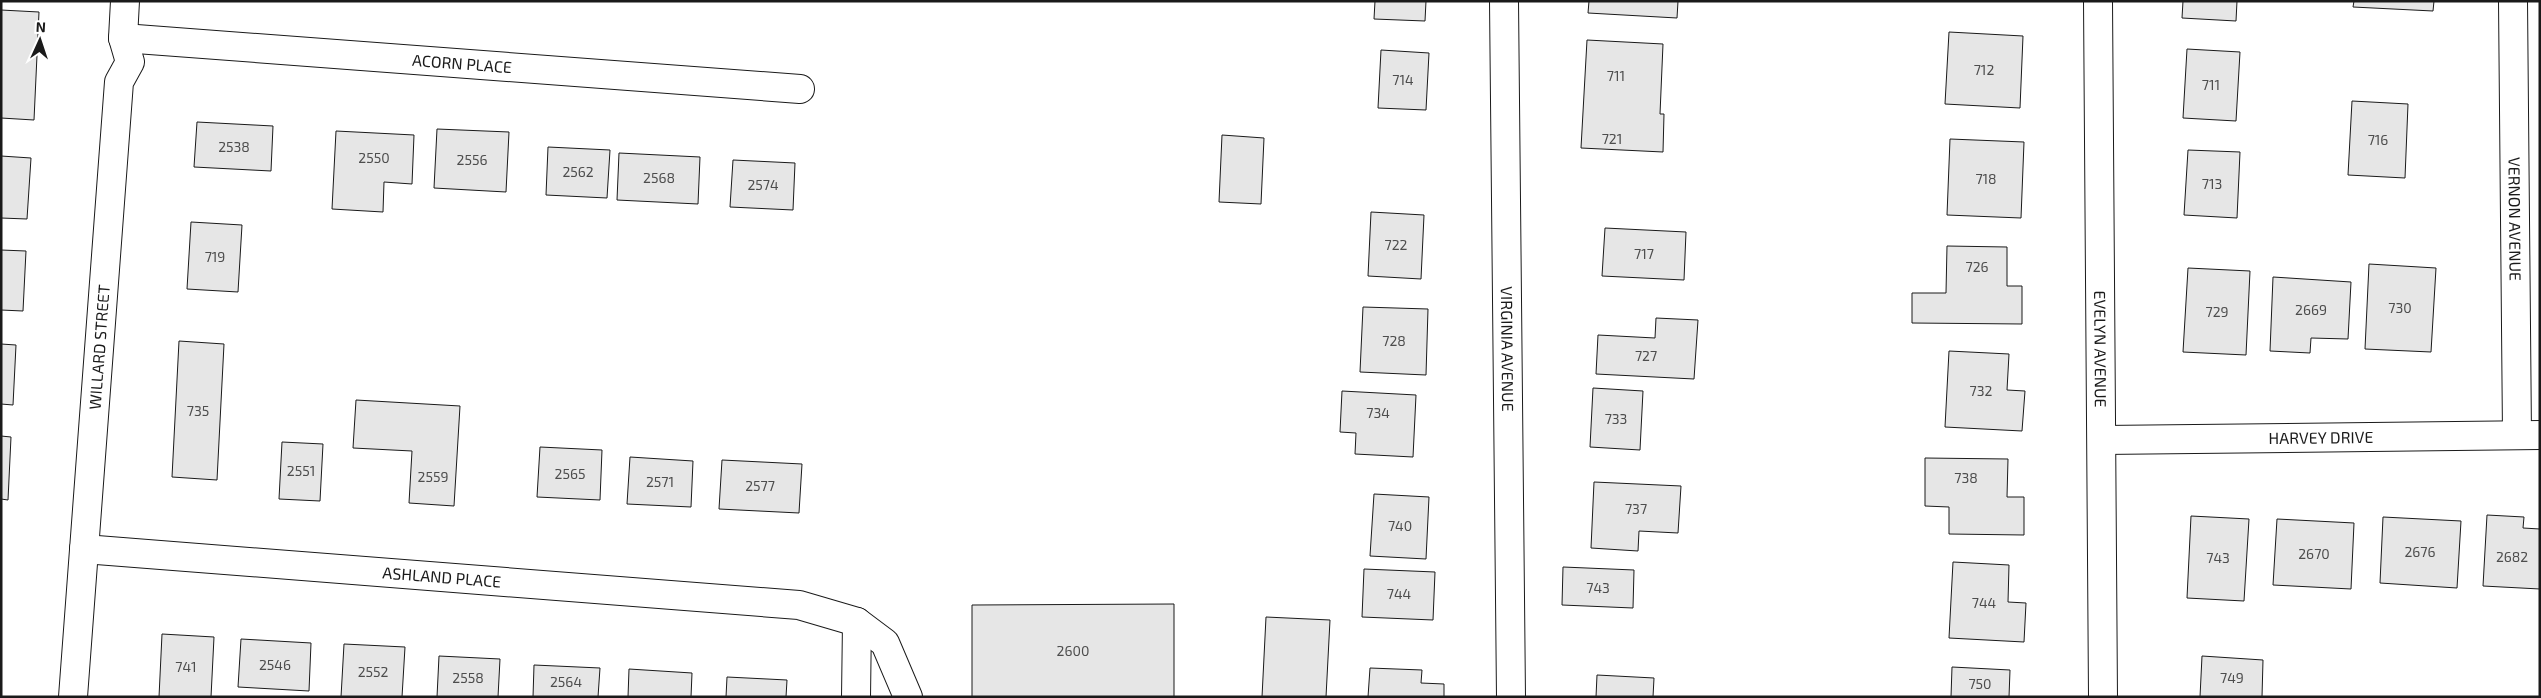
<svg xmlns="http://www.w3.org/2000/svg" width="2541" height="698" font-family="'Exo 2',sans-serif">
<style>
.building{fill:#e6e6e6;stroke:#1a1a1a}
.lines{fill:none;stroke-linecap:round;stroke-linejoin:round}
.minor-casing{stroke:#1a1a1a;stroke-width:30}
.minor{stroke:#fff;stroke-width:28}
.labels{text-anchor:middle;stroke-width:4;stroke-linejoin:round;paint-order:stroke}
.number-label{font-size:14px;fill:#4d4d4d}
.street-label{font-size:16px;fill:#1a1a1a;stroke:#fff}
</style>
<rect width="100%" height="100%" fill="#fff"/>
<path class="building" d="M1375,1H1426L1425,21L1374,19Z
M1589,1H1678L1677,18L1588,13Z
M2183,1H2237L2236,21L2182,18Z
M2354,1H2434L2433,11L2353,7Z
M1,10L39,12L34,120L1,118Z
M1949,32L2023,36L2020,108L1945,104Z
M1587,40L1663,44L1660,114H1664L1663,152L1581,148Z
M2187,49L2240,52L2236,121L2183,118Z
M1381,50L1429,53L1426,110L1378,108Z
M2352,101L2408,104L2405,178L2348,175Z
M197,122L273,126L271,171L194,167Z
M437,129L509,132L506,192L434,188Z
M336,131L414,135L412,184L384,182L383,212L332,209Z
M1222,135L1264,138L1261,204L1219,202Z
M1950,139L2024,142L2021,218L1947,215Z
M548,147L610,150L607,198L546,195Z
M2188,150L2240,152L2237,218L2184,215Z
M619,153L700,157L698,204L617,200Z
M1,156L31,158L27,219L1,218Z
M733,160L795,163L793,210L730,207Z
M1371,212L1424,215L1421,279L1368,276Z
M191,222L242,225L238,292L187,289Z
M1605,228L1686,232L1684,280L1602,276Z
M1947,246L2007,247V286H2022V324L1912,323V293H1946Z
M1,250L26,251L23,311L1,310Z
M2369,264L2436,268L2431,352L2365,349Z
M2188,268L2250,271L2246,355L2183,352Z
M2273,277L2351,282L2348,339L2311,338L2310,353L2270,351Z
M1363,307L1428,309L1426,375L1360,372Z
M1656,318L1698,320L1694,379L1596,374L1598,335L1655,338Z
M179,341L224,344L217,480L172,477Z
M1,344L16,345L13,405L1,404Z
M1949,351L2009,354L2007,390L2025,391L2022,431L1945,427Z
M1593,388L1643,391L1640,450L1590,447Z
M1342,391L1416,395L1413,457L1355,454L1356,433L1340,432Z
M356,400L460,406L454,506L409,503L412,451L353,448Z
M1,436L11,437L8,500L1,499Z
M282,442L323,444L320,501L279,499Z
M540,447L602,450L600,500L537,497Z
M630,457L693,461L691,507L627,504Z
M1925,458L2008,459L2007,497H2024V535L1949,534V507L1925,506Z
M722,460L802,464L799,513L719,509Z
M1594,482L1681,486L1678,533L1639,531L1638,551L1591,548Z
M1374,494L1429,497L1426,559L1370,556Z
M2487,515L2524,517L2523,528L2540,529V589L2483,586Z
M2191,516L2249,519L2244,601L2187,598Z
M2383,517L2461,521L2457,588L2380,583Z
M2277,519L2354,523L2351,589L2273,585Z
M1953,562L2009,565L2008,602L2026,603L2024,642L1949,638Z
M1563,567L1634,570L1633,608L1562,605Z
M1364,569L1435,572L1433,620L1362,617Z
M1174,604V697H972V605Z
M1266,617L1330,620L1326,697H1262Z
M162,634L214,637L211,697H159Z
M241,639L311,643L309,691L238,687Z
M344,644L405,647L402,697H341Z
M439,656L500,659L498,697H437Z
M2202,656L2263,660L2262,697H2200Z
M534,665L600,668L598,697H533Z
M1952,667L2010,670L2009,697H1951Z
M1370,668L1422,670L1421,683L1444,684V697H1368Z
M629,669L692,673L691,697H628Z
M1597,675L1654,678L1653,697H1596Z
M727,677L787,680L786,697H726Z"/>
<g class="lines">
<defs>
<g id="minor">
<path id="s1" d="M1504,1L1511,697"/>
<path id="s2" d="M2098,1L2103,697"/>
<path id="s3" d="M2513,1L2517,435"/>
<path id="s4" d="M123,38L800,89"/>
<path id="s5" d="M2102,440L2540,435"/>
<path id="s6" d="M84,549L799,605L857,622L885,643L908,697"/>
<path id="s7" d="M73,697L119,82L130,62L123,38L125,1"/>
<path d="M856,697L857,622"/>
</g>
</defs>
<use href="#minor" class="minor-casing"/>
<use href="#minor" class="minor"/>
</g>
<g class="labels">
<g class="number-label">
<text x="1984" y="75">712</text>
<text x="1616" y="81">711</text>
<text x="1403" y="85">714</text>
<text x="2211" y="90">711</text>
<text x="1612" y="144">721</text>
<text x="2378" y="145">716</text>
<text x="234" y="152">2538</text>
<text x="374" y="163">2550</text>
<text x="472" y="165">2556</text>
<text x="578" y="177">2562</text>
<text x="659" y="183">2568</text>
<text x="1986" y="184">718</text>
<text x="2212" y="189">713</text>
<text x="763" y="190">2574</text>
<text x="1396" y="250">722</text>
<text x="1644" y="259">717</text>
<text x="215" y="262">719</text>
<text x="1977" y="272">726</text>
<text x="2400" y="313">730</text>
<text x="2311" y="315">2669</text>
<text x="2217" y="317">729</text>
<text x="1394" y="346">728</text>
<text x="1646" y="361">727</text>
<text x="1981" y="396">732</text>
<text x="198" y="416">735</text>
<text x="1378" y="418">734</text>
<text x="1616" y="424">733</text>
<text x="301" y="476">2551</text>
<text x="570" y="479">2565</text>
<text x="433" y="482">2559</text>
<text x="1966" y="483">738</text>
<text x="660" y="487">2571</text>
<text x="760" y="491">2577</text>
<text x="1636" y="514">737</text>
<text x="1400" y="531">740</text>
<text x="2420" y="557">2676</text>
<text x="2314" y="559">2670</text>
<text x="2512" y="562">2682</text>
<text x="2218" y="563">743</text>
<text x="1598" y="593">743</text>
<text x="1399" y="599">744</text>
<text x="1984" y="608">744</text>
<text x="1073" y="656">2600</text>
<text x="275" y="670">2546</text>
<text x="186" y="672">741</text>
<text x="373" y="677">2552</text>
<text x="468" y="683">2558</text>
<text x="2232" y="683">749</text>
<text x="566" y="687">2564</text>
<text x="1980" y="689">750</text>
</g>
<g class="street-label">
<text dy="6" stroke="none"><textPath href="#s4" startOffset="340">ACORN PLACE</textPath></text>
<text dy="6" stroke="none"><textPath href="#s3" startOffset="218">VERNON AVENUE</textPath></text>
<text dy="6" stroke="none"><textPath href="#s7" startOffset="351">WILLARD STREET</textPath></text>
<text dy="6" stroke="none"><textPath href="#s1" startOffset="348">VIRGINIA AVENUE</textPath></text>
<text dy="6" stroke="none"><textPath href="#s2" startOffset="348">EVELYN AVENUE</textPath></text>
<text dy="6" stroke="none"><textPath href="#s5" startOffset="219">HARVEY DRIVE</textPath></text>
<text dy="6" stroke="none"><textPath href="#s6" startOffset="359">ASHLAND PLACE</textPath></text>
</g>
</g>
<rect width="2541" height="698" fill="none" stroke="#1a1a1a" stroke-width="5"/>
<g transform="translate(40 40) rotate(3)" stroke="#ffffff" stroke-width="4" paint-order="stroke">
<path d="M0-4L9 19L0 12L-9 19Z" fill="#1a1a1a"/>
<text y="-8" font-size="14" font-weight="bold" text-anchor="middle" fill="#1a1a1a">N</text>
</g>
</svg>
